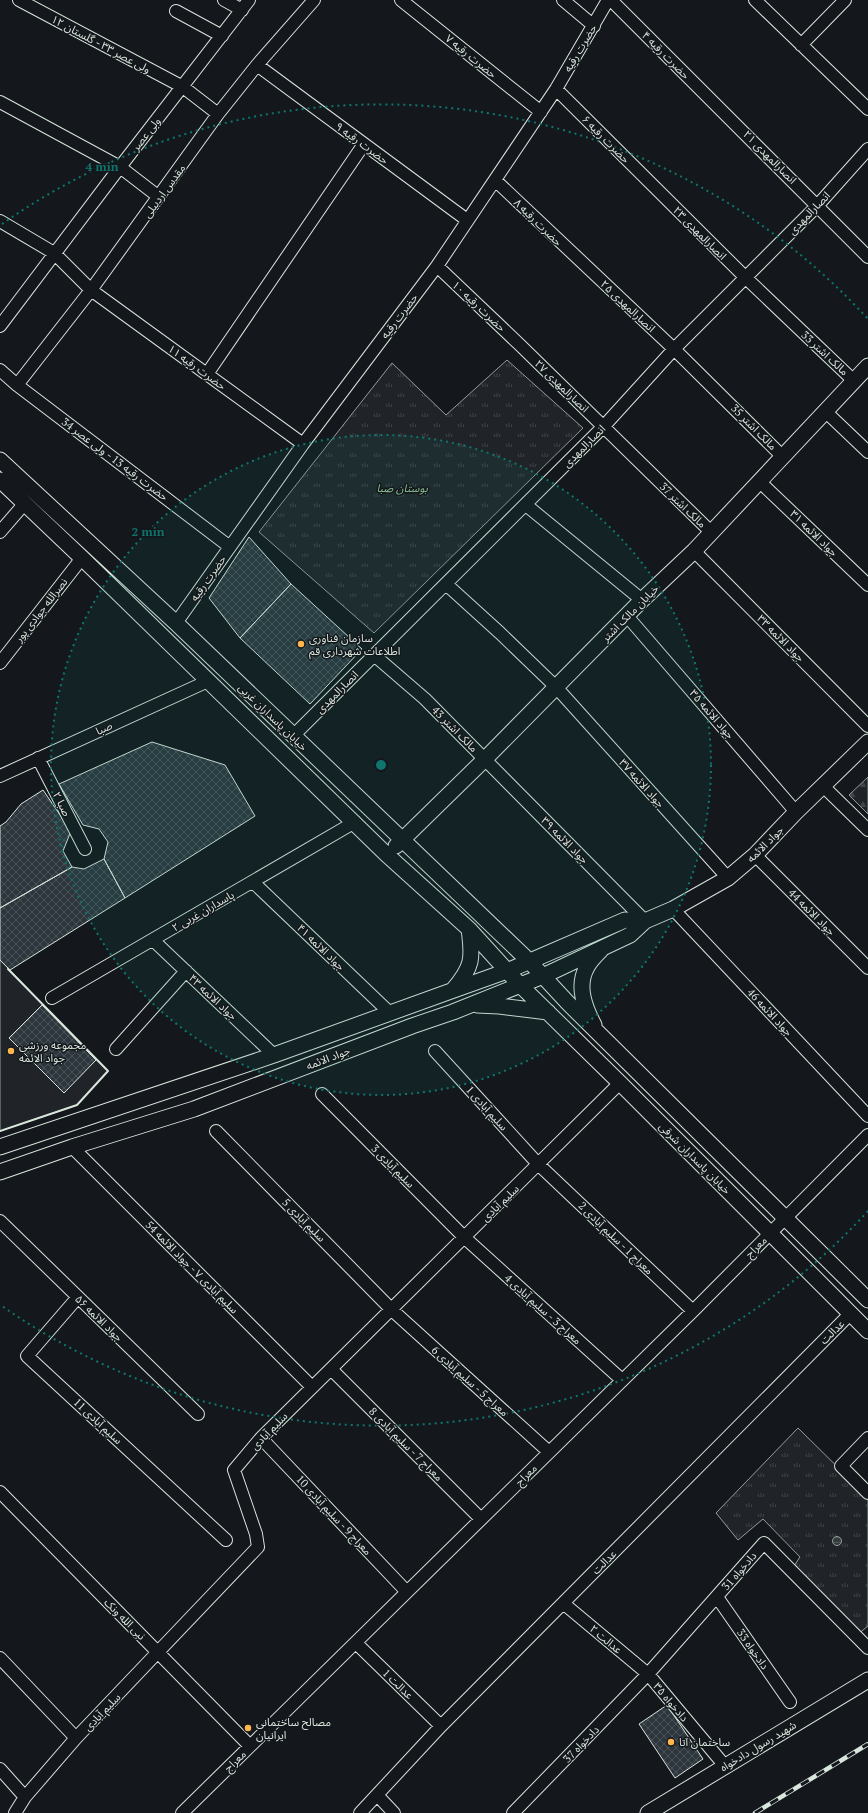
<svg xmlns="http://www.w3.org/2000/svg" width="868" height="1813" font-family="'PT Serif','Noto Sans Arabic',serif">
<style>
.green{fill:#202428;stroke:#939e99;fill-rule:evenodd}
.forest{fill:url(#forest-firs);stroke:#939e99}
.park{fill:url(#park-tufts);stroke:#939e99}
.water{fill:url(#water-rules);stroke:#939e99}
.building{fill:url(#building-cross-hatch);stroke:#d8e6dc}
.lines{fill:none;stroke-linecap:round;stroke-linejoin:round}
.minor-casing{stroke:#d8e6dc;stroke-width:14}
.tertiary-casing{stroke:#d8e6dc;stroke-width:17}
.minor{stroke:#14181c;stroke-width:12}
.tertiary{stroke:#14181c;stroke-width:15}
.rail-casing{stroke:#d8e6dc;stroke-width:4.5}
.rail{stroke:#14181c;stroke-width:3;stroke-dasharray:9;stroke-linecap:butt}
.wall{stroke:#d8e6dc;stroke-width:2}
.ring{fill:none;stroke:#0f766e;stroke-width:2;stroke-dasharray:2 4}
.poi-dot{fill:#ffb74d;stroke:#14181c;stroke-width:1.5}
.labels{text-anchor:middle;stroke-width:3;stroke-linejoin:round;paint-order:stroke}
.street-label{font-size:11px;fill:#d8e6dc;stroke:#14181c}
.park-label{font-size:11px;font-style:italic;fill:#8ac095;stroke:#14181c}
.poi-label{font-size:11px;fill:#d8e6dc;stroke:#14181c;text-anchor:start}
.centre{fill:#0f766e;stroke:#14181c;stroke-width:2}
.ring-label{font-size:12px;text-anchor:middle;font-weight:bold;fill:#0f766e;stroke:#14181c;stroke-width:3;stroke-linejoin:round;paint-order:stroke}
</style>
<defs>
<pattern id="forest-firs" width="22" height="20" patternUnits="userSpaceOnUse"><rect width="22" height="20" fill="#202428"/><path d="M5 1l3.5 6h-7zM16 11l3.5 6h-7z" fill="#404447"/></pattern>
<pattern id="park-tufts" width="24" height="20" patternUnits="userSpaceOnUse"><rect width="24" height="20" fill="#202428"/><path d="M3 7l-1-3M5 7V3M7 7l1-3M15 17l-1-3M17 17v-4M19 17l1-3" fill="none" stroke="#404447"/></pattern>
<pattern id="water-rules" width="6" height="5" patternUnits="userSpaceOnUse"><rect width="6" height="5" fill="#363b3e"/><path d="M0 2.5h6" fill="none" stroke="#525759"/></pattern>
<pattern id="building-cross-hatch" width="8" height="8" patternUnits="userSpaceOnUse"><rect width="8" height="8" fill="#2c363c"/><path d="M0 0l8 8M0 8l8-8" fill="none" stroke="#4a5358"/></pattern>
</defs>
<rect width="100%" height="100%" fill="#14181c"/>
<path class="green" d="M0,960L108,1071L77,1105L0,1131ZM42,1005L96,1060L64,1092L9,1038Z"/>
<path class="forest" d="M868,777V814L849,795Z"/>
<path class="park" d="M507,360L583,428L374,633L259,532L392,363L446,415Z
M798,1428L868,1497V1626L857,1635L792,1569L800,1557L763,1519L738,1540L716,1513Z"/>
<path class="water" d="M832.5 1541a4.5 4.5 0 1 1 9 0a4.5 4.5 0 1 1-9 0Z"/>
<path class="building" d="M249,537L291,584L240,638L209,598Z
M291,584L362,649L310,704L240,638Z
M152,742L225,765L255,816L125,898L104,859L108,842L99,829L83,825L59,784Z
M43,790L71,831L63,851L72,867L0,908V826L6,822L21,804Z
M104,859L125,898L10,970L0,960V908L72,867L84,869Z
M42,1005L96,1060L64,1093L9,1038Z
M667,1705L703,1759L675,1778L639,1724Z"/>
<g class="lines">
<defs>
<path id="minor" d="M19,0L183,87L218,114
M224,0L242,10
M401,0L541,112
M563,0L594,26
M611,0L868,257
M755,0L868,109
M176,11L222,36
M801,45L845,0
M257,65L467,220
M556,89L745,277L854,381
M0,102L120,167L159,197
M495,180L674,349L782,456
M0,221L54,253L91,290L303,444
M437,266L521,346L711,532
M0,326L120,167L249,0
M0,370L17,385L230,547
M207,374L364,144
M17,385L91,290L218,114L257,65L314,0
M825,411L868,452
M759,481L868,585
M526,505L642,600
M0,532L25,503
M694,551L868,726
M446,584L500,633L556,687L728,878
M627,616L796,812
M176,623L303,444L437,266L556,89L608,0
M374,655L425,699L645,921
M0,663L82,558
M293,736L604,426L674,349L818,205L868,149
M38,758L85,849
M0,776L208,681
M823,786L868,830
M755,855L868,968
M253,882L389,1012
M673,909L868,1116
M153,940L274,1055
M52,998L355,822
M116,1049L186,971
M435,1051L539,1165L693,1311
M322,1094L465,1238L622,1380
M216,1131L392,1310L549,1452
M72,1147L312,1387
M0,1221L198,1414
M78,1297L27,1356L226,1540
M331,1369L481,1519
M261,1438L407,1592
M868,1438L841,1466L868,1493
M0,1492L250,1746
M717,1597L790,1702
M563,1603L648,1674L725,1766
M356,1643L441,1726
M0,1658L76,1738
M0,1769L25,1797
M378,1796L394,1813
M15,1813L25,1797L76,1738L258,1547L256,1534L234,1470L261,1438L620,1083
M182,1813L693,1311L868,1135
M360,1813L441,1726L851,1313
M513,1813L648,1674L764,1543L868,1648"/>
<path id="tertiary" d="M0,460L176,623L529,961L568,1003L868,1300
M0,480L82,558L386,854L469,929L520,985L620,1083L868,1331
M396,846L485,759L642,600L694,551L868,366
M453,990C473,967 473,958 469,929
M477,1005L499,1006L548,1012
M594,1025C585,1008 576,986 587,967C590,961 596,955 601,950
M0,1147L274,1055L451,991L507,971L625,920L645,921
M0,1172L72,1147L194,1109L412,1026L453,1012L543,976L630,935L645,921L673,909L728,878L755,855L796,812L868,742
M648,1813L868,1680"/>
</defs>
<use href="#minor" class="minor-casing"/>
<use href="#tertiary" class="tertiary-casing"/>
<use href="#minor" class="minor"/>
<use href="#tertiary" class="tertiary"/>
<defs>
<path id="rail" d="M755,1813L868,1744"/>
</defs>
<use href="#rail" class="rail-casing"/>
<use href="#rail" class="rail"/>
<path class="wall" d="M0,1131L77,1105L108,1071L8,969"/>
</g>
<circle cx="381" cy="765" r="330" fill="#0f766e" fill-opacity=".12"/>
<g class="ring">
<circle cx="381" cy="765" r="330"/>
<path d="M868 1211A660 660 0 0 1 2 1306M2 224A660 660 0 0 1 868 319"/>
</g>
<g class="poi-dot">
<circle cx="301" cy="644" r="4"/>
<circle cx="11" cy="1051" r="4"/>
<circle cx="248" cy="1728" r="4"/>
<circle cx="671" cy="1742" r="4"/>
</g>
<g class="labels">
<g class="street-label">
<text transform="translate(101 44) rotate(28)" y="4">ولی عصر ۳۳ - گلستان ۱۲</text>
<text transform="translate(580 48) rotate(-59)" y="4">حضرت رقیه</text>
<text transform="translate(666 55) rotate(45)" y="4">حضرت رقیه ۴</text>
<text transform="translate(471 56) rotate(39)" y="4">حضرت رقیه ۷</text>
<text transform="translate(146 134) rotate(-52)" y="4">ولی عصر</text>
<text transform="translate(606 139) rotate(45)" y="4">حضرت رقیه ۶</text>
<text transform="translate(362 143) rotate(36)" y="4">حضرت رقیه ۹</text>
<text transform="translate(770 157) rotate(45)" y="4">انصارالمهدی ۲۱</text>
<text transform="translate(164 191) rotate(-54)" y="4">مقدس اردبیلی</text>
<text transform="translate(809 213) rotate(-46)" y="4">انصارالمهدی</text>
<text transform="translate(538 222) rotate(44)" y="4">حضرت رقیه ۸</text>
<text transform="translate(700 233) rotate(45)" y="4">انصارالمهدی ۲۳</text>
<text transform="translate(479 306) rotate(43)" y="4">حضرت رقیه ۱۰</text>
<text transform="translate(628 306) rotate(43)" y="4">انصارالمهدی ۲۵</text>
<text transform="translate(399 316) rotate(-53)" y="4">حضرت رقیه</text>
<text transform="translate(825 353) rotate(43)" y="4">مالک اشتر 33</text>
<text transform="translate(197 367) rotate(36)" y="4">حضرت رقیه ۱۱</text>
<text transform="translate(562 386) rotate(44)" y="4">انصارالمهدی ۲۷</text>
<text transform="translate(754 427) rotate(45)" y="4">مالک اشتر 35</text>
<text transform="translate(584 446) rotate(-45)" y="4">انصارالمهدی</text>
<text transform="translate(115 459) rotate(37)" y="4">حضرت رقیه 13 - ولی عصر 34</text>
<text transform="translate(683 505) rotate(44)" y="4">مالک اشتر 37</text>
<text transform="translate(814 533) rotate(44)" y="4">جواد الائمه ۳۱</text>
<text transform="translate(208 578) rotate(-55)" y="4">حضرت رقیه</text>
<text transform="translate(41 610) rotate(-52)" y="4">نصرالله جوادی پور</text>
<text transform="translate(630 613) rotate(-45)" y="4">خیابان مالک اشتر</text>
<text transform="translate(781 638) rotate(45)" y="4">جواد الائمه ۳۳</text>
<text transform="translate(337 692) rotate(-45)" y="4">انصارالمهدی</text>
<text transform="translate(712 714) rotate(49)" y="4">جواد الائمه ۳۵</text>
<text transform="translate(273 717) rotate(44)" y="4">خیابان پاسداران غربی</text>
<text transform="translate(104 728) rotate(-25)" y="4">صبا</text>
<text transform="translate(455 729) rotate(45)" y="4">مالک اشتر 43</text>
<text transform="translate(642 783) rotate(48)" y="4">جواد الائمه ۳۷</text>
<text transform="translate(62 804) rotate(63)" y="4">صبا ۲</text>
<text transform="translate(565 840) rotate(45)" y="4">جواد الائمه ۳۹</text>
<text transform="translate(765 844) rotate(-45)" y="4">جواد الائمه</text>
<text transform="translate(203 911) rotate(-30)" y="4">پاسداران غربی ۲</text>
<text transform="translate(812 912) rotate(45)" y="4">جواد الائمه 44</text>
<text transform="translate(321 947) rotate(44)" y="4">جواد الائمه ۴۱</text>
<text transform="translate(213 997) rotate(43)" y="4">جواد الائمه ۴۳</text>
<text transform="translate(770 1012) rotate(47)" y="4">جواد الائمه 46</text>
<text transform="translate(328 1058) rotate(-21)" y="4">جواد الائمه</text>
<text transform="translate(487 1108) rotate(48)" y="4">سلیم آبادی 1</text>
<text transform="translate(695 1158) rotate(45)" y="4">خیابان پاسداران شرقی</text>
<text transform="translate(393 1166) rotate(45)" y="4">سلیم آبادی 3</text>
<text transform="translate(500 1203) rotate(-44)" y="4">سلیم آبادی</text>
<text transform="translate(304 1220) rotate(45)" y="4">سلیم آبادی 5</text>
<text transform="translate(616 1238) rotate(44)" y="4">معراج 1 - سلیم آبادی 2</text>
<text transform="translate(756 1247) rotate(-45)" y="4">معراج</text>
<text transform="translate(192 1267) rotate(45)" y="4">سلیم آبادی ۷ - جواد الائمه 54</text>
<text transform="translate(543 1309) rotate(42)" y="4">معراج 3 - سلیم آبادی 4</text>
<text transform="translate(99 1318) rotate(44)" y="4">جواد الائمه ۵۶</text>
<text transform="translate(832 1332) rotate(-45)" y="4">عدالت</text>
<text transform="translate(470 1381) rotate(42)" y="4">معراج 5 - سلیم آبادی 6</text>
<text transform="translate(98 1421) rotate(43)" y="4">سلیم آبادی 11</text>
<text transform="translate(269 1431) rotate(-46)" y="4">سلیم آبادی</text>
<text transform="translate(406 1444) rotate(45)" y="4">معراج 7 - سلیم آبادی 8</text>
<text transform="translate(526 1475) rotate(-45)" y="4">معراج</text>
<text transform="translate(334 1515) rotate(47)" y="4">معراج 9 - سلیم آبادی 10</text>
<text transform="translate(604 1562) rotate(-45)" y="4">عدالت</text>
<text transform="translate(739 1571) rotate(-49)" y="4">دادخواه 31</text>
<text transform="translate(125 1619) rotate(45)" y="4">نبی الله ونک</text>
<text transform="translate(606 1639) rotate(40)" y="4">عدالت ۲</text>
<text transform="translate(753 1649) rotate(55)" y="4">دادخواه 33</text>
<text transform="translate(398 1684) rotate(44)" y="4">عدالت 1</text>
<text transform="translate(671 1702) rotate(50)" y="4">دادخواه ۳۵</text>
<text transform="translate(102 1712) rotate(-46)" y="4">سلیم آبادی</text>
<text transform="translate(581 1744) rotate(-46)" y="4">دادخواه 37</text>
<text transform="translate(758 1746) rotate(-31)" y="4">شهید رسول دادخواه</text>
<text transform="translate(235 1761) rotate(-44)" y="4">معراج</text>
</g>
<g class="park-label">
<text x="402" y="492">بوستان صبا</text>
</g>
<g class="poi-label">
<text x="309" y="642">سازمان فناوری<tspan x="309" dy="13">اطلاعات شهرداری قم</tspan></text>
<text x="19" y="1049">مجموعه ورزشی<tspan x="19" dy="13">جواد الائمه</tspan></text>
<text x="256" y="1726">مصالح ساختمانی<tspan x="256" dy="13">ایرانیان</tspan></text>
<text x="679" y="1746">ساختمان آتا</text>
</g>
</g>
<circle cx="381" cy="765" r="6" class="centre"/>
<g class="ring-label">
<text x="102" y="171">4 min</text>
<text x="148" y="536">2 min</text>
</g>
</svg>
